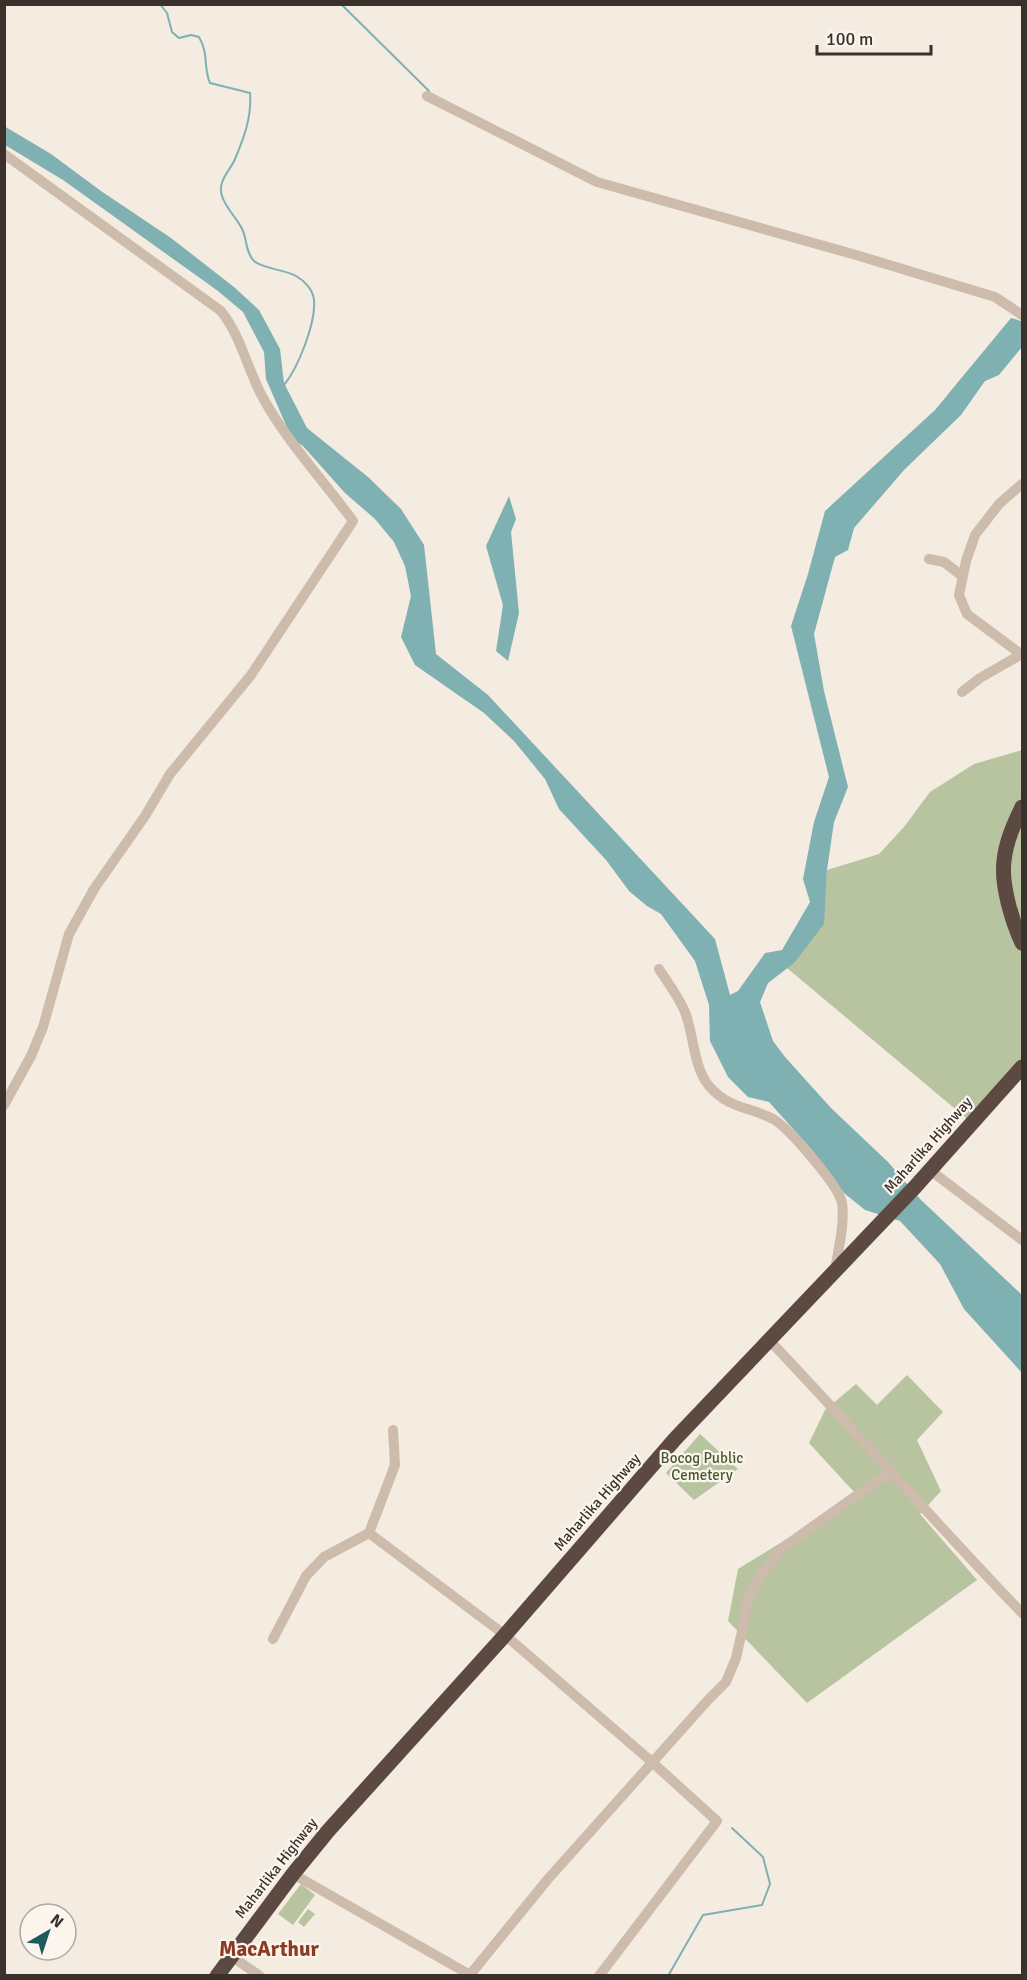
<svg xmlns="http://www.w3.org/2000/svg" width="1027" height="1980" font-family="Signika,sans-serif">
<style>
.green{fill:#b8c4a0}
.water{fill:#7fb0b2}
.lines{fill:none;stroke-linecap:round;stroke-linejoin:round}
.stream{stroke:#7fb0b2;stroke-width:2}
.minor{stroke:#cdbbac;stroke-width:10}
.highway{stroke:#5c4a42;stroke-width:15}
.labels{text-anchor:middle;stroke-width:4.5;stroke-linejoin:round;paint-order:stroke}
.street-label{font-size:15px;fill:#3b302b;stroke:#fbf5ee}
.park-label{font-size:15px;fill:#4a5a2e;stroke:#fbf5ee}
.district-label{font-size:21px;font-weight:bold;fill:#8c3b22;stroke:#fbf5ee}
</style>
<rect width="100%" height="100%" fill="#f4ebe1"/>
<path class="green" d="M1022,750V1067L972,1123L787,968L823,924L827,870L879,854L904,827L930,792L974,764Z
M907,1375L943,1412L917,1440L941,1491L920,1514L977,1580L807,1703L728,1621L738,1569L808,1526L854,1492L809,1443L825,1410L856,1384L877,1405Z
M700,1434L738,1469L694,1500L666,1473Z
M301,1884L315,1895L293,1925L278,1914Z
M308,1909L315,1914L304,1927L298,1922Z"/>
<path class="water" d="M4,126L51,154L101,191L171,238L234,287L259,310L280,349L284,383L307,428L368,477L401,509L424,545L436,654L488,695L715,939L730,995L738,991L765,953L782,950L810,902L803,879L814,822L829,777L791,626L808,574L825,511L935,410L1011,318L1021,321L1022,319V347L999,375L985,381L961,415L904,470L854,528L848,550L835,557L814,634L824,691L848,787L834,822L827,870L824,924L794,963L768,983L760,1002L773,1041L785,1057L831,1108L888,1162L921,1200L1022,1295V1373L964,1309L940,1264L900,1221L865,1210L844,1193L812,1150L769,1102L748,1097L728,1077L710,1041L709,1005L695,961L661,914L647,906L629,891L606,860L559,809L545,779L514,741L484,713L415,665L401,637L411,596L405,566L394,542L375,519L345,493L303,446L292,439L266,379L264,352L243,312L218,291L63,180L5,145Z
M509,496L516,519L511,532L519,613L508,661L496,651L503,605L486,546Z"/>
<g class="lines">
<path class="stream" d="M160,4L167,13L172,32L179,38L191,35L199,37C209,54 203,67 210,83L250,93C252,116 244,138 235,159C230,171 217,181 222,196C226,209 238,219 243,231C247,241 246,253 254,261C262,269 284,269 296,276C305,281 313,290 314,300C316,323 298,368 284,385
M341,4L429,91
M668,1976L703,1915L762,1905L770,1884L763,1857L732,1828"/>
<path class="minor" d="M427,96L597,182L856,255L995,297L1022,315
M4,154L221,311C242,338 247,369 263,398C288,443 323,480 353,521L251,675L170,774L145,816L94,889L69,934L43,1027L31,1056L4,1105
M1022,484L999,504L975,535L966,561L959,595L967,614L1022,655
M929,559L944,562L962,576
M962,692L980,678L1022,654
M659,969C668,983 679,997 685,1012C694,1035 693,1066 709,1086C729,1109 748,1106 773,1119C789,1128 839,1186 842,1203C845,1224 838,1250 835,1271
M930,1170L1022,1240
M769,1340C855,1430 936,1524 1022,1613
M369,1533L505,1635L652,1762L717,1821L599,1976
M273,1639L306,1576L324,1557L369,1533L395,1465L393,1430
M293,1874L472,1976
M231,1956L260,1976
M469,1976L548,1879L708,1700L726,1682L736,1658L745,1618L747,1600L760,1576L781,1549L891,1471"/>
<path class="highway" d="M1022,807C1014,824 1006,841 1004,861C1001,885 1012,921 1022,943
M217,1976L293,1874L328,1831L505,1635L675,1439L915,1187L1022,1067"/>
</g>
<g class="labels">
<g class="street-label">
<text transform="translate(928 1145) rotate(-48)" y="5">Maharlika Highway</text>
<text transform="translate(597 1502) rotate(-49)" y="5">Maharlika Highway</text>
<text transform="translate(276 1868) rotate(-52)" y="5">Maharlika Highway</text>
</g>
<g class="park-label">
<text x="702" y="1463">Bocog Public<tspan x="702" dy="17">Cemetery</tspan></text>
</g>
<g class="district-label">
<text x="269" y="1956">MacArthur</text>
</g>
</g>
<rect width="1027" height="1980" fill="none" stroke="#3b302b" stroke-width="12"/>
<g transform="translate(48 1932) rotate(39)"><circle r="28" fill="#fbf5ee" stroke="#aea6a0" stroke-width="1.5"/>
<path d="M0-4.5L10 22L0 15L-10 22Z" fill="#1f5a5e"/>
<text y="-9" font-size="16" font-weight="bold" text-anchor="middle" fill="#3b302b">N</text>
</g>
<path d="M817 45v9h114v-9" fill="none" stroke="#3b302b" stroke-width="3"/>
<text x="826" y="45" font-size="18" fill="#3b302b" stroke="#fbf5ee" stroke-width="4.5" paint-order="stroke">100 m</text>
</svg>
